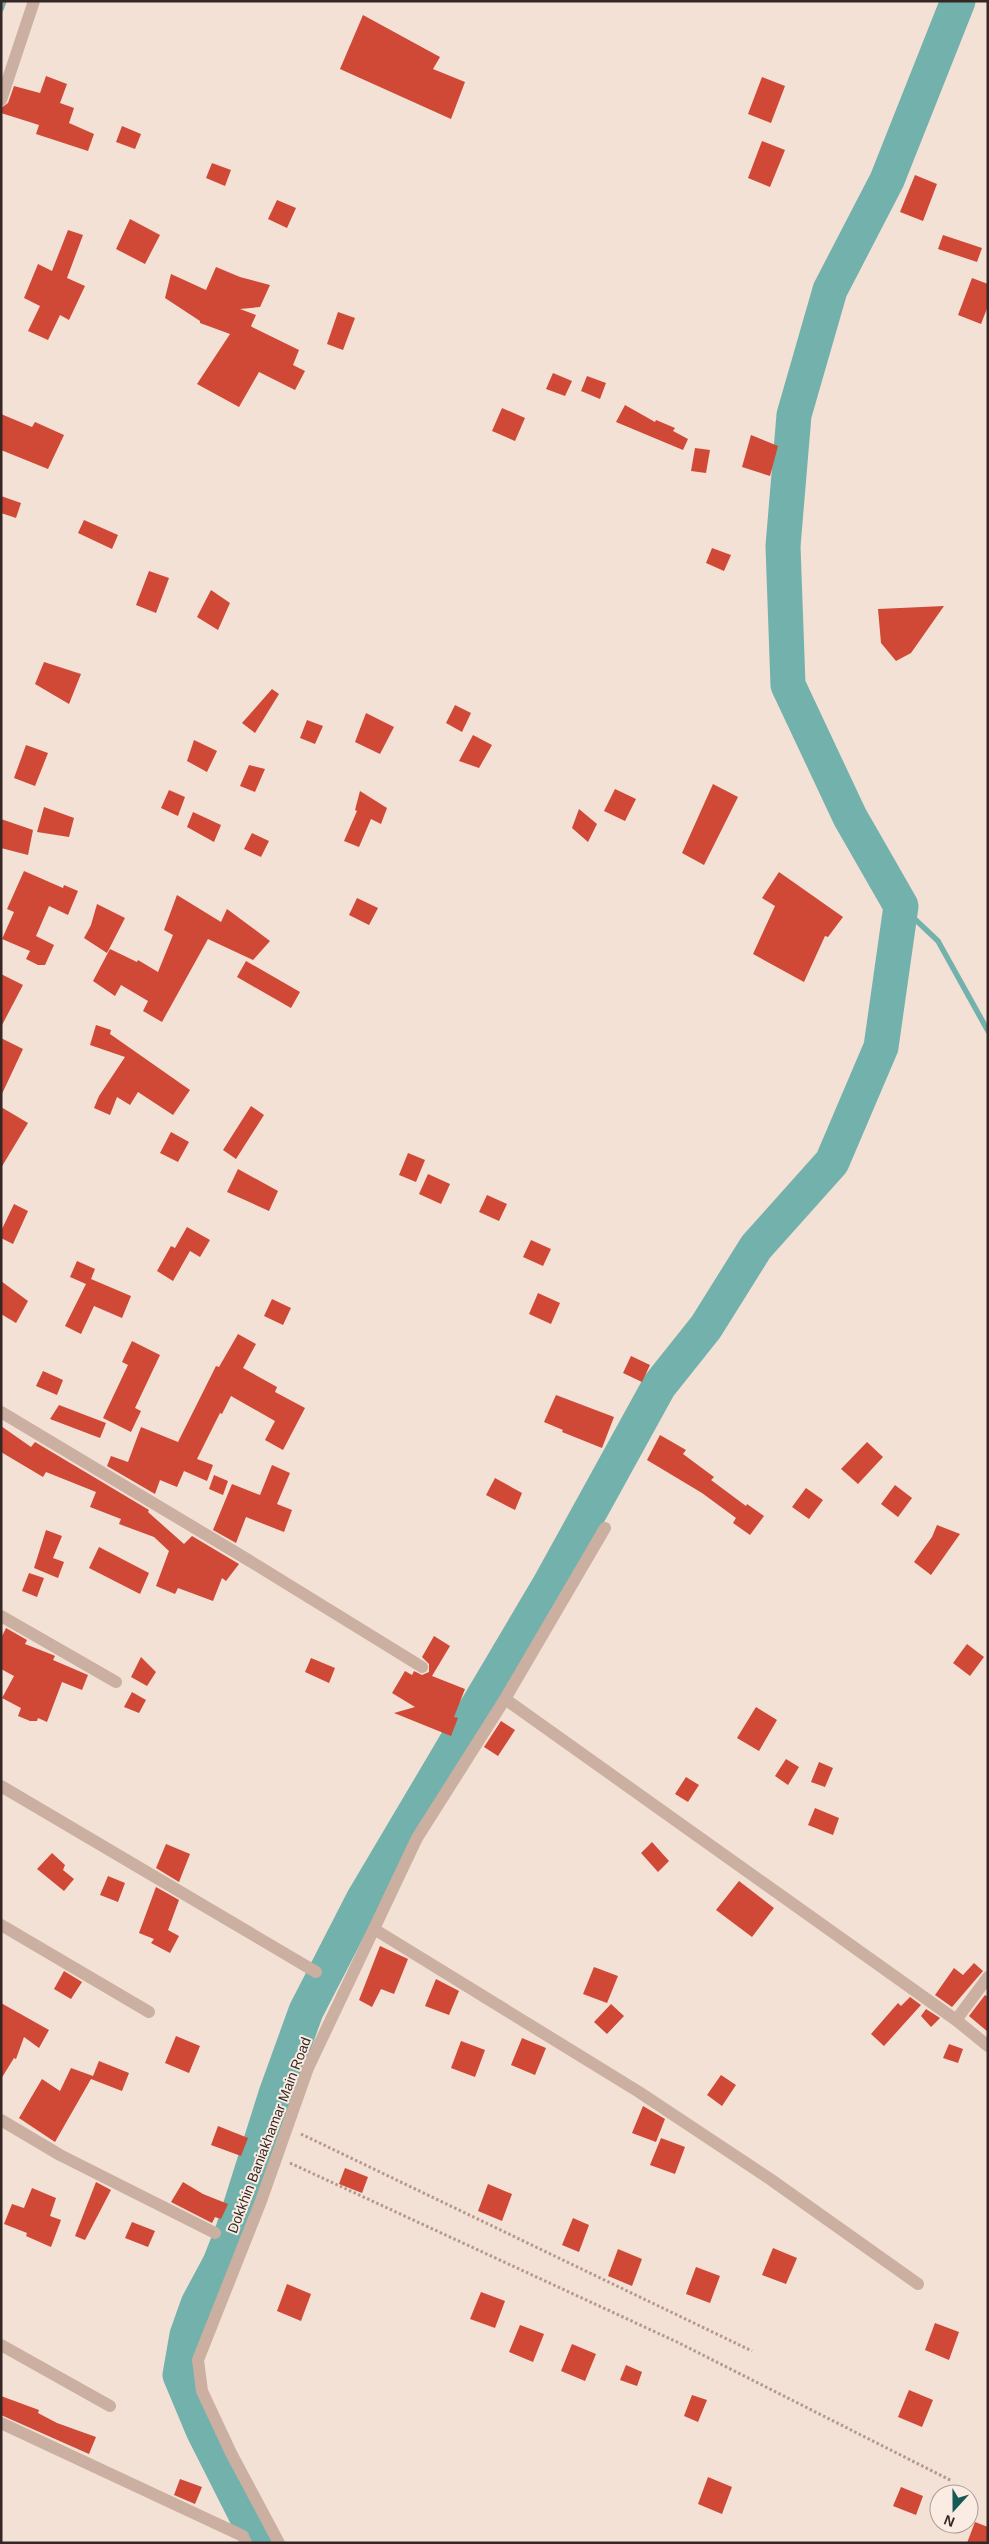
<svg xmlns="http://www.w3.org/2000/svg" width="989" height="2544" font-family="Helvetica,sans-serif">
<style>
.lines{fill:none;stroke-linecap:round;stroke-linejoin:round}
.stream{stroke:#72b1ac;stroke-width:5.5}
.river{stroke:#72b1ac;stroke-width:35}
.building{fill:#d04836}
.path{stroke:#b7988b;stroke-width:3;stroke-dasharray:2.5 2.5;stroke-linecap:butt}
.minor{stroke:#cbafa1;stroke-width:12}
.tertiary{stroke:#cbafa1;stroke-width:12}
.labels{text-anchor:middle;stroke-width:4;stroke-linejoin:round;paint-order:stroke}
.street-label{font-size:14px;fill:#352724;stroke:#faece2}
</style>
<rect width="100%" height="100%" fill="#f3e1d5"/>
<g class="lines">
<path class="stream" d="M1,9L4,1
M901,906L938,941L988,1031"/>
<path class="river" d="M260,2543L203,2430L180,2375L187,2335L198,2304L220,2263L233,2230L276,2094L306,2011L363,1900L550,1584L659,1386L706,1327L756,1247L832,1162L881,1047L901,906L850,817L788,685L783,546L794,415L830,290L887,180L958,1"/>
</g>
<path class="building" d="M363,15L440,57L433,69L465,82L451,119L340,69Z
M46,76L67,84L60,103L74,108L69,123L94,134L88,151L36,134L39,125L1,113V108L8,103L14,86L40,93Z
M762,77L785,86L771,123L748,114Z
M122,126L141,134L135,149L116,142Z
M762,141L785,150L770,187L748,178Z
M212,163L231,170L225,186L206,178Z
M915,175L937,184L923,221L900,212Z
M277,200L296,208L287,228L268,219Z
M130,219L160,235L145,264L116,249Z
M68,230L83,235L67,278L85,286L69,320L60,315L48,340L28,331L40,306L24,298L38,264L52,271Z
M943,235L982,248L977,262L938,249Z
M216,267L240,277L270,285L260,307L240,309L256,315L251,326L252,327L299,350L293,365L305,371L295,390L259,372L239,407L197,384L230,334L200,323V321L165,298L171,274L206,290Z
M972,278L988,284V306L981,324L958,315Z
M338,312L355,318L343,350L327,344Z
M553,373L572,381L565,396L546,389Z
M587,376L606,383L600,399L581,391Z
M625,405L655,422L656,420L675,428L673,431L688,439L683,450L616,422Z
M502,408L525,418L515,441L492,431Z
M1,414L32,427L35,422L64,435L48,469L1,450Z
M751,435L778,446L770,476L742,467Z
M695,448L710,450L706,473L691,471Z
M1,496L21,503L16,518L1,513Z
M84,520L118,535L112,549L78,533Z
M712,548L731,555L724,571L706,563Z
M149,571L169,578L156,613L136,605Z
M211,590L230,603L218,630L197,617Z
M944,606L911,653L896,661L881,643L878,609Z
M44,662L81,674L69,704L35,684Z
M272,689L279,694L255,733L242,723Z
M455,705L471,713L462,732L446,723Z
M366,713L394,727L380,754L355,742Z
M307,720L323,726L315,744L300,738Z
M473,735L492,745L479,768L459,761Z
M194,740L217,751L207,772L187,761Z
M26,745L48,753L35,786L14,778Z
M249,765L265,769L255,792L240,786Z
M713,784L738,797L704,865L682,853Z
M615,789L636,799L625,821L604,811Z
M169,790L185,797L178,816L161,808Z
M360,791L387,808L381,824L371,819L359,847L344,841L357,811L355,810Z
M44,807L74,818L69,837L37,832Z
M579,809L597,824L588,842L572,828Z
M193,812L221,825L214,842L187,827Z
M1,819L33,830L28,855L1,848Z
M252,833L269,841L261,857L244,849Z
M24,871L63,888L64,885L78,891L68,915L49,906L36,936L54,945L45,965H38L26,959L30,951L2,939L14,912L7,909Z
M779,872L843,917L828,937L825,936L804,982L753,954L775,906L762,898Z
M177,895L221,922L227,909L270,941L253,960L208,939L162,1022L143,1011L148,1001L121,985L115,996L93,981L110,949L137,962L138,960L158,972L173,935L164,930Z
M357,898L378,908L369,925L349,915Z
M97,904L125,918L107,953L84,938L91,925Z
M246,961L300,992L291,1008L237,977Z
M1,974L23,985L1,1027Z
M96,1025L111,1030L110,1034L190,1090L173,1115L138,1092L130,1105L117,1097L110,1115L94,1108L99,1096L125,1057L90,1045Z
M1,1038L23,1049L1,1096Z
M251,1106L264,1115L236,1159L223,1150Z
M1,1107L28,1123L1,1168Z
M171,1132L189,1142L178,1162L160,1153Z
M408,1153L425,1160L416,1182L399,1175Z
M238,1169L278,1191L269,1211L227,1192Z
M428,1174L450,1184L441,1204L419,1194Z
M487,1195L507,1204L499,1221L479,1212Z
M14,1204L28,1211L13,1244L1,1238V1231Z
M187,1227L210,1240L200,1257L190,1251L173,1281L157,1271L171,1246L175,1248Z
M531,1240L551,1249L543,1266L523,1257Z
M77,1261L95,1269L91,1279L131,1296L122,1318L94,1306L81,1334L65,1326L86,1284L70,1277Z
M1,1281L28,1301L16,1323L1,1314Z
M538,1293L560,1303L551,1324L529,1314Z
M272,1299L291,1308L283,1325L264,1316Z
M238,1334L256,1344L243,1368L277,1387L275,1392L305,1408L283,1450L265,1440L275,1421L231,1396L222,1414L220,1413L197,1459L213,1465L207,1481L184,1471L177,1487L160,1480L155,1494L107,1466L111,1456L128,1462L141,1427L178,1442L216,1366L219,1367Z
M132,1341L160,1355L135,1408L141,1411L131,1432L103,1418L128,1365L122,1362Z
M631,1356L650,1365L642,1382L623,1373Z
M43,1371L63,1380L57,1395L36,1386Z
M556,1395L614,1417L602,1448L562,1432L563,1430L544,1422Z
M59,1405L106,1423L100,1438L50,1419Z
M1,1426L31,1447L35,1442L149,1510L148,1512L184,1544L192,1536L239,1564L226,1581L222,1578L213,1601L178,1588L175,1594L156,1586L169,1551L154,1537L119,1524L121,1519L90,1507L96,1492L46,1472L43,1477L1,1452Z
M660,1435L686,1450L683,1454L714,1477L711,1480L746,1506L747,1504L764,1516L750,1535L733,1523L736,1518L702,1493L647,1460Z
M867,1442L883,1457L858,1484L841,1469Z
M272,1465L290,1473L277,1504L292,1510L284,1532L246,1517L236,1543L213,1530L232,1484L260,1495Z
M214,1475L228,1481L223,1495L209,1489Z
M495,1478L522,1493L515,1510L486,1495Z
M895,1485L912,1498L898,1517L881,1504Z
M806,1488L823,1500L809,1519L792,1507Z
M937,1525L960,1534L931,1575L914,1562L932,1537Z
M46,1530L62,1536L53,1558L64,1562L58,1578L34,1568Z
M99,1547L149,1573L140,1594L89,1568Z
M29,1573L44,1578L37,1597L22,1591Z
M6,1628L27,1640L25,1644L53,1655L55,1656L53,1660L88,1675L82,1690L62,1682L47,1722L38,1718L37,1721H30L18,1716L21,1708L2,1698L14,1676L1,1669V1638Z
M434,1636L450,1646L432,1676L465,1689L454,1717L458,1718L451,1736L394,1713L415,1707L392,1693L405,1671L412,1675L414,1671L422,1675L429,1672V1664L422,1657Z
M967,1644L984,1657L970,1676L953,1663Z
M141,1657L156,1672L147,1686L131,1677Z
M311,1658L335,1668L329,1683L305,1672Z
M132,1692L146,1700L139,1713L124,1707Z
M756,1707L777,1720L759,1751L737,1738Z
M501,1721L515,1730L498,1756L484,1747Z
M786,1759L799,1767L788,1785L775,1776Z
M819,1762L833,1768L825,1787L811,1782Z
M686,1777L699,1785L688,1802L675,1794Z
M815,1808L839,1818L833,1835L808,1825Z
M652,1842L669,1861L658,1872L641,1853Z
M166,1844L190,1854L179,1882L156,1868Z
M52,1853L65,1865L63,1870L74,1879L64,1891L37,1869Z
M108,1876L125,1883L118,1902L100,1895Z
M739,1881L774,1908L752,1937L716,1910Z
M156,1887L179,1900L168,1930L179,1936L170,1953L151,1943L154,1939L139,1933Z
M380,1946L408,1959L394,1994L381,1989L372,2007L359,2000Z
M974,1963L983,1971L952,2007L935,1995L954,1968L963,1975Z
M594,1967L618,1976L607,2003L583,1994Z
M64,1971L82,1982L71,1999L54,1989Z
M436,1979L459,1991L449,2015L425,2006Z
M985,1995L988,1997V2032L969,2016Z
M910,1997L921,2005L884,2046L871,2034L898,2003L901,2006Z
M1,2003L49,2030L39,2048L24,2037L16,2059L14,2058L1,2079Z
M611,2004L624,2016L607,2034L594,2022Z
M926,2009L940,2018L931,2027L921,2016Z
M176,2036L200,2046L189,2073L165,2063Z
M522,2038L546,2048L535,2075L511,2065Z
M461,2041L485,2050L475,2077L451,2068Z
M949,2044L963,2049L958,2063L943,2058Z
M99,2061L129,2073L122,2091L91,2079L55,2142L19,2118L42,2079L60,2091L71,2068L93,2076Z
M721,2075L736,2085L722,2106L707,2095Z
M643,2106L665,2119L656,2142L632,2133Z
M218,2126L248,2138L241,2156L211,2145Z
M661,2138L685,2147L675,2174L650,2165Z
M345,2168L368,2177L362,2193L339,2184Z
M96,2182L111,2190L85,2240L75,2236Z
M183,2182L203,2194L228,2204L221,2219L215,2217L212,2223L171,2202Z
M488,2184L512,2194L502,2221L478,2211Z
M32,2188L56,2198L50,2216L61,2220L51,2247L26,2236L27,2233L4,2224L12,2204L24,2208Z
M573,2218L589,2225L579,2252L562,2245Z
M132,2222L155,2231L148,2247L125,2238Z
M773,2248L797,2258L786,2284L762,2275Z
M618,2249L642,2259L632,2286L608,2276Z
M696,2267L720,2276L710,2303L686,2294Z
M287,2284L311,2294L301,2321L277,2311Z
M481,2292L505,2301L495,2328L470,2319Z
M935,2323L959,2332L949,2360L925,2350Z
M520,2325L544,2334L533,2362L509,2352Z
M572,2344L596,2354L585,2381L561,2371Z
M626,2365L642,2372L637,2386L620,2380Z
M909,2390L933,2400L922,2427L898,2417Z
M692,2395L707,2400L698,2422L684,2416Z
M1,2396L39,2410L38,2413L57,2423L96,2437L89,2454L1,2415Z
M708,2477L732,2487L722,2514L698,2504Z
M180,2479L202,2487L195,2504L174,2495Z
M901,2487L923,2496L916,2515L893,2506Z
M975,2522L988,2527V2543H967Z"/>
<g class="lines">
<path class="path" d="M301,2134L752,2351
M290,2163L677,2342L952,2481"/>
<path class="minor" d="M1,1412L245,1558L422,1667
M1,1616L116,1682
M505,1699L956,2020L988,2046
M1,1786L316,1972
M1,1925L149,2012
M374,1929L639,2092L770,2179L918,2284
M956,2020L988,1977
M1,2120L60,2155L215,2233
M1,2345L110,2406
M1,2423L243,2536L246,2543
M279,2543L231,2453L202,2391L198,2360L261,2201L308,2068L417,1838L505,1699L605,1528"/>
<path class="tertiary" d="M1,100L34,1"/>
</g>
<g class="labels">
<g class="street-label">
<text transform="translate(269 2135) rotate(-69)" y="5">Dokkhin Baniakhamar Main Road</text>
</g>
</g>
<rect width="989" height="2544" fill="none" stroke="#352724" stroke-width="5"/>
<g transform="translate(954 2509) rotate(201)"><circle r="24" fill="#faece2" stroke="#ab9d96"/>
<path d="M0-4L9 19L0 12L-9 19Z" fill="#175955"/>
<text y="-8" font-size="14" font-weight="bold" text-anchor="middle" fill="#352724">N</text>
</g>
</svg>
